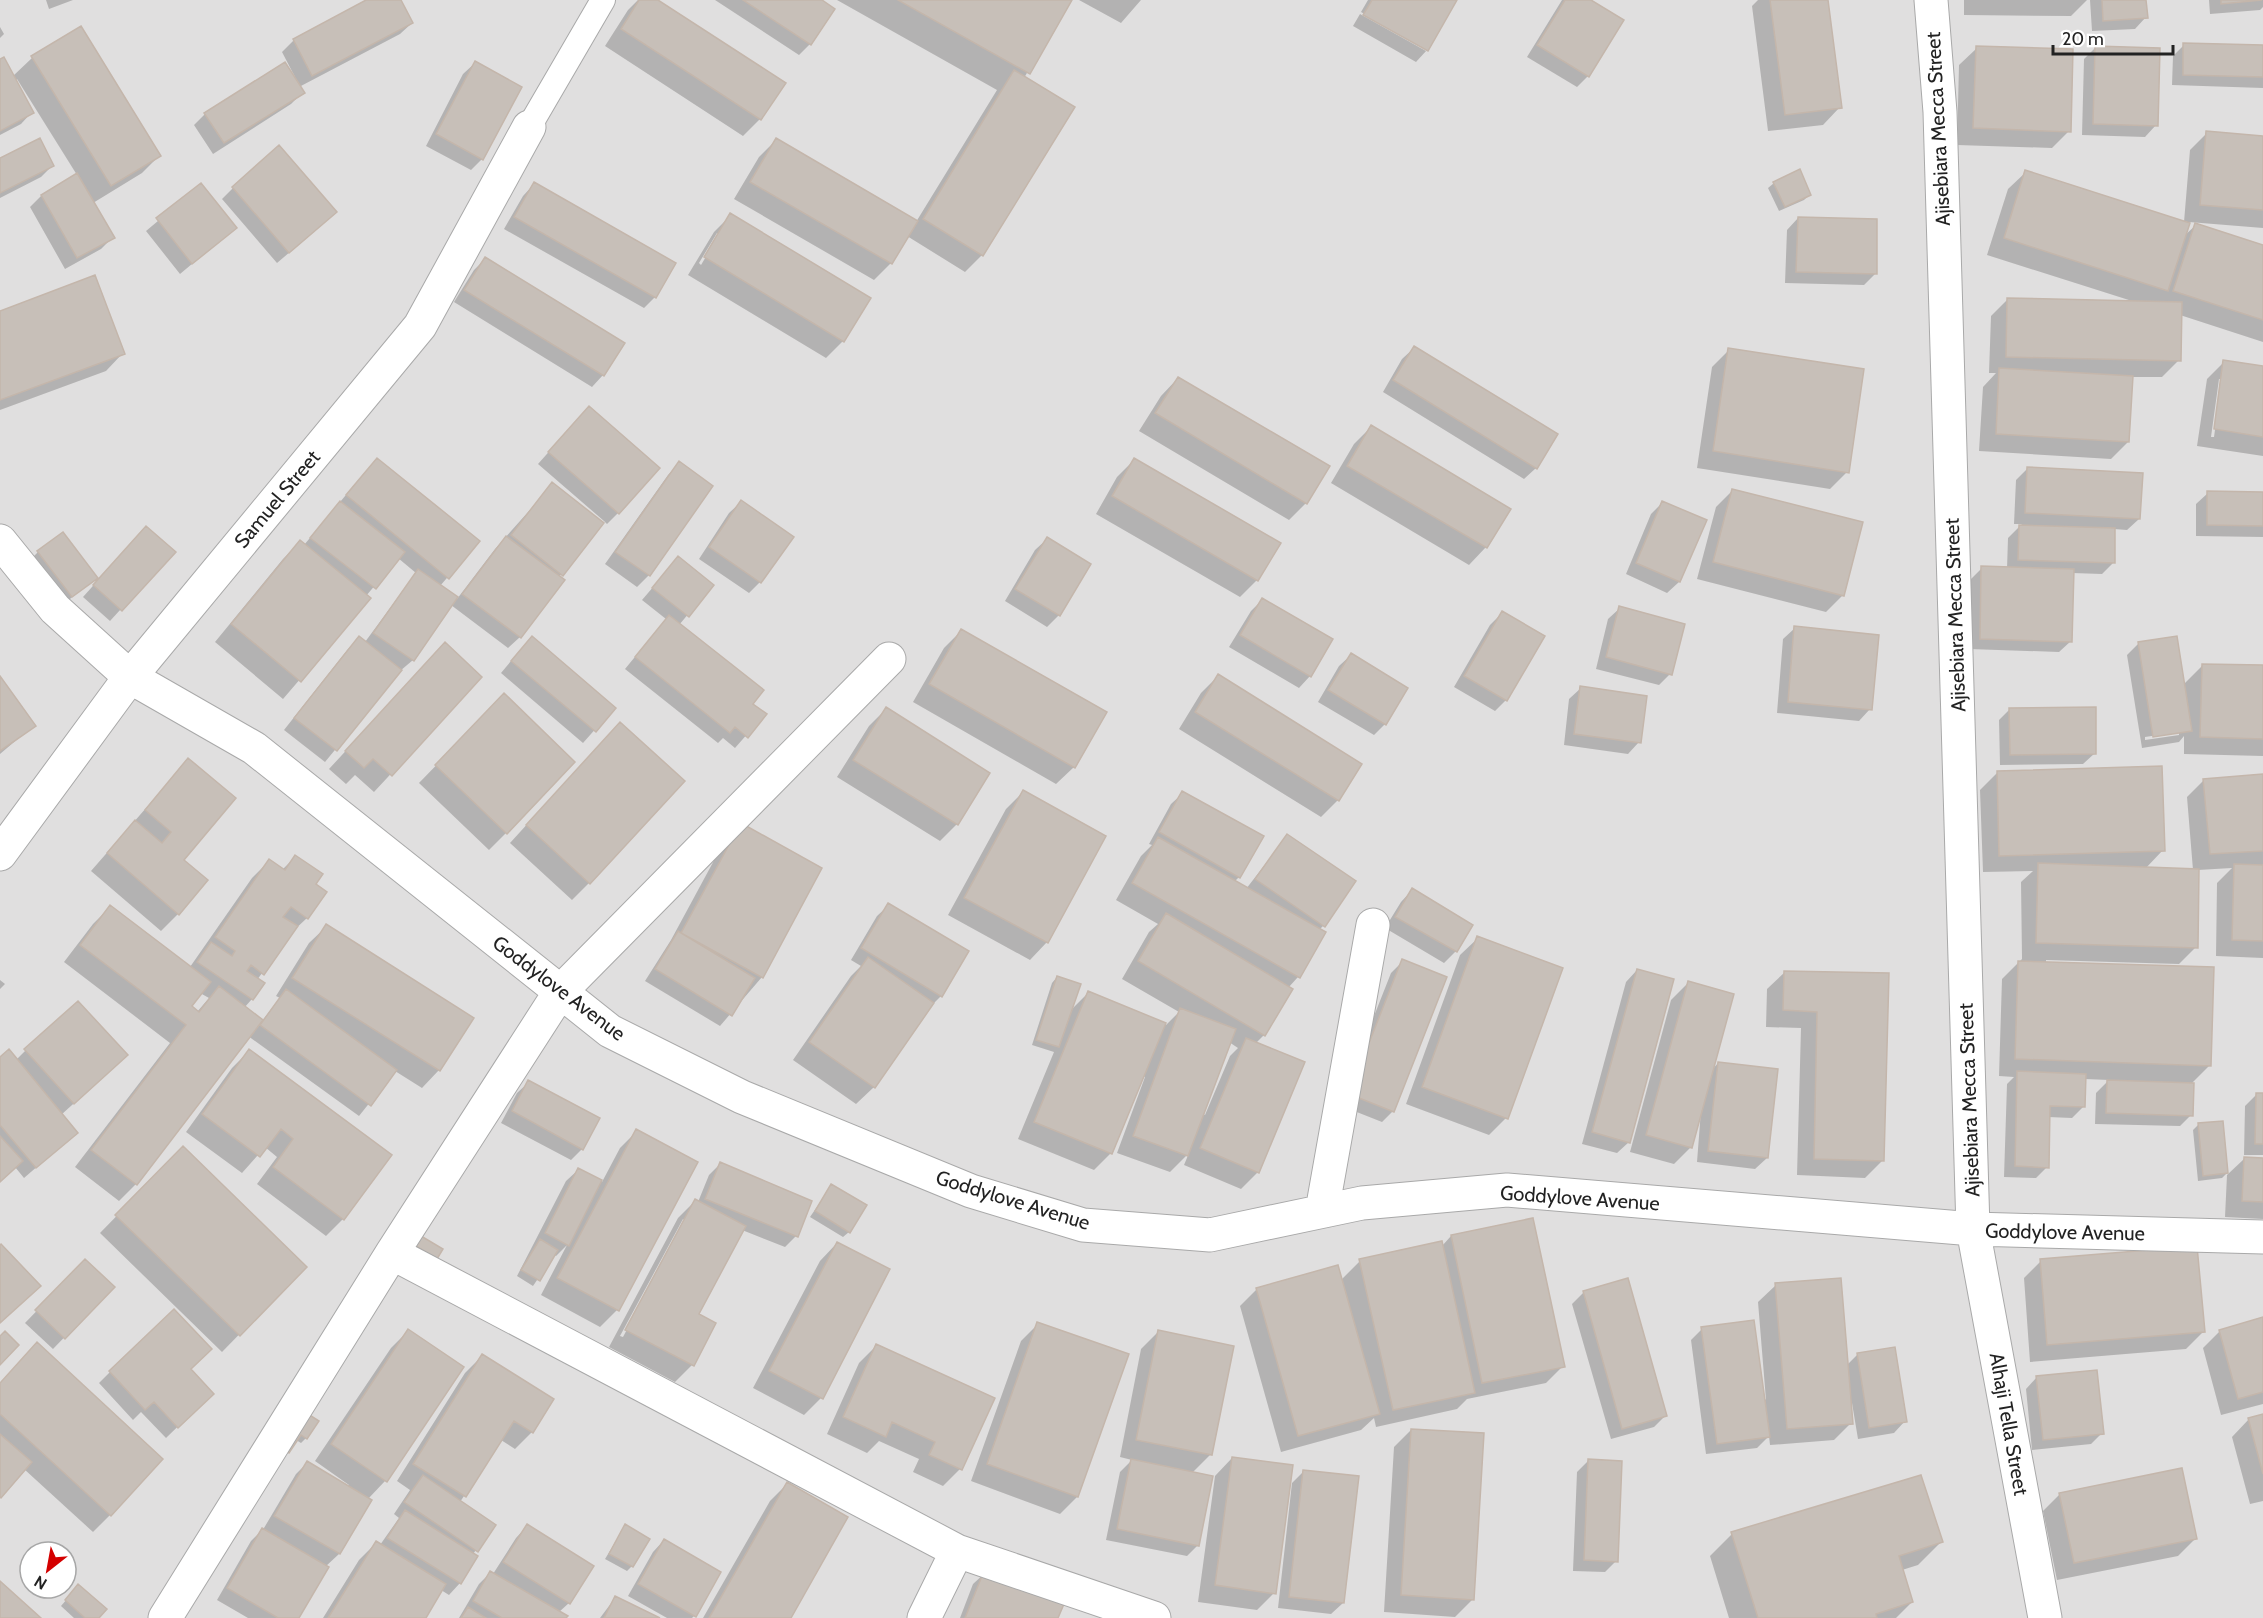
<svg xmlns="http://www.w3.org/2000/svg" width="2263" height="1618" font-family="Cabin,sans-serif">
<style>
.residential{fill:#e0dfdf;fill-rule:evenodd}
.shadow{fill:#0003;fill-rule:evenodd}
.building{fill:#c7bfb8;stroke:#c4b6ab;stroke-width:1.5}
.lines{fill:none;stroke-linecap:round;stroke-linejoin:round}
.lane-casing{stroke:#a9a9a9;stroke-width:26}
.street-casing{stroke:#a9a9a9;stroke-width:35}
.lane{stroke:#fff;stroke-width:24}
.street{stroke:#fff;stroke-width:33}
.labels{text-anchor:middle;stroke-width:4.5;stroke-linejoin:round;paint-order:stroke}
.street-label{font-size:20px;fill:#222;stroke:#fff}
</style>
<rect width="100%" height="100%" fill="#f2efe9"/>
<path class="residential" d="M0,0H2263V1618H0ZM30,1552H66V1588H30Z"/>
<path class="shadow" d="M46,0H73L49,9Z
M370,0H399L412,23L400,34L299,87L303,92L291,104L213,154L194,125L205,114L295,77L282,52L294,40Z
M638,0H655L760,119L743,136L605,46L628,10Z
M715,0H819L810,44L799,55Z
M837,0H1070L1024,78L982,255L965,272L907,236L891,263L874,280L734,199L759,157L776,140L916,222L997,90Z
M1079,0H1141L1121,23Z
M1368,0H1456L1427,50L1416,62L1353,26L1360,14L1426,51V48L1361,12Z
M1562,0H1588V76L1577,87L1527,57Z
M1758,0H1826L1840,107L1823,125L1768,131L1752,6Z
M1964,0H2087L2071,16L1964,15Z
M2090,0H2145L2146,17L2135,29L2092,31Z
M2209,0H2263V7L2260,10L2210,14Z
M0,27L4,34L0,38Z
M80,28L159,156L142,173L93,203L113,237L101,249L65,269L30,207L41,196L77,175L17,79L15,81L32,112L21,124L0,135V61L13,76L32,58Z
M2184,45L2263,47V88L2172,85L2173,56Z
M1977,48L2069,131L2052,148L1957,145L1959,65Z
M2095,48L2156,125L2145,137L2082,135L2084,59Z
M475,63L482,159L471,170L426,146L463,74Z
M2207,133L2263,138V228L2189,222L2184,236L2196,225L2263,246V342L2180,315L2179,360L2162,377H2131L2128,442L2111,459L1979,451L1983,387L1996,373H1989L1991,316L2008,299L2132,301L1987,255L2008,189L2026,172L2184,222L2190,150Z
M0,159L52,166L41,177L0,198Z
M1774,183L1810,194L1804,200L1779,211L1768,188Z
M534,184L655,297L644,308L504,229L523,196Z
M201,185L235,228L180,274L146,231Z
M233,188L324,223L277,263L222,199Z
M731,215L868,298L843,341L826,358L688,275L714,232ZM717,233H720L701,265L699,263Z
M1798,218L1875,274L1864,285L1785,283L1787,230Z
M485,259L603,375L592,387L454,302L474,270Z
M0,312L123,353L106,371L0,410Z
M1414,348L1536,468L1524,479L1383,392L1402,359Z
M1729,350L1847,472L1830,489L1697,468L1712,367Z
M2224,362L2263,368V456L2197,446L2207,379ZM2219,379H2222L2214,437H2211Z
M1178,378L1306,503L1289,520L1139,431L1161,396Z
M578,419L618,513L607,524L604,521L559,577L520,637L508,648L451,605L413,660L400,671L325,762L284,730L348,649L359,638L365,642L416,573L398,558L366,596L369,599L283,699L215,642L283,559L300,542L304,545L366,471L377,460L478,542L440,586L457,599L495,549L553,484L602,523L604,521L538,464Z
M1371,427L1509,509L1486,547L1469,565L1331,483L1354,444Z
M1134,460L1257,580L1240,597L1096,514L1117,477Z
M679,463L711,486L649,575L637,587L605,564L668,475Z
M2028,468L2139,519L2127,530L2114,529L2113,563L2102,574L2072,573L2071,641L2059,652L1969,649L1971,579L1982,568L2007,569L2008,538L2022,524H2014L2016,480Z
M1733,490L1843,595L1826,612L1697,579L1716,507Z
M2208,493L2263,494V537L2196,536V504Z
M741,502L760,582L749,593L699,559L729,513Z
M1663,502L1705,521L1679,582L1667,593L1626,574L1651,514Z
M135,539L173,552L110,621L83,597Z
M1047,539L1059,615L1047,627L1005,601L1035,550Z
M38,552L96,578L60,607L27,563Z
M678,558L712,586L679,625L751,704L764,715L735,748L723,738L718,743L625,669L666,619L642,600Z
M1263,599L1310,676L1299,688L1229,647L1251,611Z
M1620,608L1670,674L1659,685L1596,669L1608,619Z
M1502,613L1506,700L1495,711L1454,687L1490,625Z
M1795,628L1870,709L1859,721L1777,713L1783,639Z
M961,631L1074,767L1056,784L913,702L944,648Z
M2139,643L2183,685L2203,665L2263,667V756L2184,754V736L2179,742L2142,748L2127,655ZM2179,732V735L2145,740V737Z
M521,649L614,708L583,743L501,673Z
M1351,655L1385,724L1374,735L1318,702L1339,666Z
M428,662L480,678L374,792L355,775L346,784L329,769Z
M1218,676L1338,800L1321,817L1179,729L1201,693Z
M0,679L34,725L0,754Z
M1581,688L1639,742L1628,754L1564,745L1569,699Z
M886,709L957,824L940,841L837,777L869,726Z
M2010,709L2095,753L2083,764L2000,765L1999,720Z
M487,713L506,833L489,850L419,783Z
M603,741L589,883L572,900L510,843Z
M188,760L178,914L161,931L91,871Z
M1997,773L2163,850L2145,869L2193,870L2187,797L2204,780L2263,776V958L2216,956L2217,883L2232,868L2198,870L2196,947L2179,964L2046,960V963L2209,1066L2192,1083L2191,1115L2180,1126L2095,1124L2096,1093L2109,1080L2085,1079L2084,1106L2072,1118L2048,1117L2047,1167L2036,1178L2004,1177L2007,1084L2014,1077L1999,1076L2002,979L2022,959L2021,882L2033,871L1983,872L1980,790Z
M1023,792L1047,942L1030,960L948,915L1006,809Z
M1183,793L1239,877L1234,882L1246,889L1287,836L1323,926L1319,930L1324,933L1298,977L1288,988L1291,990L1264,1035L1256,1043L1258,1172L1241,1189L1184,1165L1189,1153L1170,1172L1117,1153L1145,1077L1143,1076L1111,1153L1094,1170L1018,1139L1054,1052L1032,1045L1052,983L1057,977L1070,1011L1088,993L1166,1025L1179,1012L1122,979L1149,932L1158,924L1116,900L1141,856L1152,845L1149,844L1171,804ZM1229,1042L1238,1048L1230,1056L1205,1115L1203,1114Z
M741,825L762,977L720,1026L645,981L671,940L724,842Z
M295,857L314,885L307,918L291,933L257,980L252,999L244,1008L262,1021L280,998L276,996L309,943L327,926L472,1018L439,1070L422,1088L395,1071L359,1116L248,1036L136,1184L119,1201L75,1167L170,1043L64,962L93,924L110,907L190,967L252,878L269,861L282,870ZM200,993L209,998L197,1012L190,1006Z
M1412,890L1456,951L1444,963L1385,928L1401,902Z
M889,905L941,996L930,1007L874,1087L856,1104L793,1060L851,976L861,966L851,960L877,916Z
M1478,938L1506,1118L1489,1135L1406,1104L1460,955Z
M1403,961L1393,1111L1382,1122L1339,1105L1391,973Z
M1637,970L1629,1142L1617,1153L1582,1144L1626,982Z
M1785,972L1888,975L1882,1161L1865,1178L1797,1175L1801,1028L1766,1027L1767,989Z
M0,980L5,984L0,989Z
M1688,983L1712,1070L1718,1063L1767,1158L1755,1169L1697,1162L1701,1110L1691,1147L1674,1164L1630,1152L1671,1000Z
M26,1050L115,1066L61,1115L76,1133L24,1178L15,1167L0,1181V1059L16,1060Z
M249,1051L343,1219L326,1236L257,1184L277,1157L265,1147L242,1173L186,1132L232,1068Z
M529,1082L582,1149L571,1160L501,1123L517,1093Z
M2257,1094H2263V1155H2244L2245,1106Z
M2198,1125L2227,1173L2222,1178L2198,1181L2193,1130Z
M637,1131L696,1162L617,1310L600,1327L541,1295L567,1245L556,1256L554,1255L533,1286L517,1276L566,1181L578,1170L602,1182L620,1148Z
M183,1148L305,1267L222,1352L100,1233Z
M2244,1159L2263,1160V1219L2225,1217L2227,1175Z
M720,1164L796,1236L785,1247L742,1230L697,1315L714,1324L692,1365L675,1382L609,1347L678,1218L696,1200L698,1202L709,1175ZM683,1219H686L623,1337L620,1336Z
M832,1185L849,1232L843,1237L810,1217Z
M1451,1236L1563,1366L1546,1383L1467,1399L1457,1409L1376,1427L1374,1418L1361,1430L1281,1452L1240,1306L1257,1289L1341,1280L1360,1261L1442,1246Z
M837,1243L821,1398L804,1415L753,1388L820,1261Z
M85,1261L113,1287L53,1349L25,1323Z
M2041,1261L2204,1331L2186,1349L2030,1362L2024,1278Z
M1776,1285L1847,1365L1858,1354L1905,1421L1894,1433L1858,1439L1852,1403H1850L1851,1423L1834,1440L1770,1445L1769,1436L1757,1448L1706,1454L1691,1340L1702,1329L1766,1400L1758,1302Z
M1584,1292L1665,1416L1654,1427L1611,1439L1572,1304Z
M2263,1319V1404L2221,1415L2203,1348L2220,1331Z
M1038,1324L1127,1355L1077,1497L1060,1514L971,1481L1021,1341Z
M408,1331L462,1367L385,1481L368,1499L370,1500L339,1554L325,1567L297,1618H248L217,1600L251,1541L264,1528L296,1474L307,1463L347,1487L349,1485L315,1461L391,1348Z
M1158,1332L1233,1347L1210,1455L1192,1473L1198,1545L1187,1556L1106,1540L1120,1472L1132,1460L1120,1457L1141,1349Z
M876,1346L960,1469L943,1486L913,1472L919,1459L879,1441L867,1453L827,1434L859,1363Z
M482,1356L532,1432L515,1449L501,1440L460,1502L494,1525L473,1554L460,1583L449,1595L441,1590L424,1618H323L359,1560L376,1543L380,1545L399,1518L394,1514L410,1490L397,1481L465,1373Z
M190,1370L200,1405L166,1438L141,1412L133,1420L99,1383L110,1372Z
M2037,1377L2102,1433L2091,1444L2032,1450L2026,1389Z
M0,1383L110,1515L93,1532L24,1469L0,1497Z
M292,1415L306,1438L301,1443L296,1440L283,1457Z
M2263,1416V1501L2250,1504L2232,1437L2249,1419Z
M1411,1430L1472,1600L1455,1617L1384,1612L1394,1447Z
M1232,1458L1274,1593L1257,1610L1198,1602L1215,1476Z
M1589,1460L1616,1561L1605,1572L1573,1571L1577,1472Z
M1303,1472L1343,1603L1331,1614L1278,1608L1292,1483Z
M787,1484L789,1618H703L770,1501Z
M2060,1494L2195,1539L2178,1556L2057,1580L2043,1511Z
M527,1526L569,1603L559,1612L565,1618H459L479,1584L491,1572L493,1574L516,1538Z
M625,1526L632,1566L627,1571L605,1559Z
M1732,1534L1941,1542L1918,1565L1902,1570L1912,1602L1896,1618H1729L1710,1556Z
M664,1540L694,1616L692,1618H667L628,1596L653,1552Z
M985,1573L1056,1618H960L973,1584Z
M73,1592L97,1618H74L61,1606Z
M615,1598L656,1618H600Z"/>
<path class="building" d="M366,0H401L413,23L312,76L293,39Z
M639,0H658L786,83L761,120L621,29Z
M743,0H822L835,9L811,45Z
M898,0H1072L1030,74Z
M1372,0H1457L1428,51L1363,15Z
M1565,0H1591L1624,20L1589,77L1537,45Z
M1770,0H1828L1842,108L1785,115Z
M2102,0H2146L2148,18L2103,21Z
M2221,0H2262L2221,4Z
M81,26L161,156L111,186L31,56Z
M2183,43L2263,45V77L2183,75Z
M1976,46L2073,49L2071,132L1973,128Z
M2095,46L2160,48L2158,126L2093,124Z
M4,57L34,113L0,131V59Z
M475,61L522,87L483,160L436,134Z
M285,62L305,93L224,143L204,113Z
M1014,70L1075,107L983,256L923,219Z
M2206,131L2263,136V210L2200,205Z
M40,138L54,166L0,193V158Z
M776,138L918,221L892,264L750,182Z
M279,145L337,212L289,253L232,187Z
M1800,169L1811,195L1785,207L1773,182Z
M2025,170L2190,223L2168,291L2004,238Z
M77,173L115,238L77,258L41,195Z
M534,182L676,263L656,298L514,217Z
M201,183L237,228L192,264L156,218Z
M730,213L871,298L844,342L704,257Z
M1798,217L1877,219V274L1796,272Z
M2195,223L2263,245V320L2173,291Z
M485,257L625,343L604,376L464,290Z
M95,275L125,354L0,400V311Z
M2007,298L2182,302L2181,361L2006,357Z
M1414,346L1558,434L1537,469L1393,380Z
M1728,348L1864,369L1849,473L1713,451Z
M2223,360L2263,366V437L2214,429Z
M1999,368L2133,376L2129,442L1996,434Z
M1178,377L1330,466L1307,504L1155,413Z
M589,406L660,468L619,514L548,452Z
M1371,425L1511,509L1487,548L1347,466Z
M377,458L480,541L449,579L346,495Z
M1134,458L1281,543L1258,581L1112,496Z
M679,461L713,486L650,576L615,552Z
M2027,467L2143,473L2140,519L2025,513Z
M552,482L604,523L563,576L511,535Z
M1732,489L1863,522L1844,596L1713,562Z
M2207,491L2263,492V526L2207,525Z
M741,500L794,537L761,583L709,547Z
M340,501L405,552L376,589L310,538Z
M1662,501L1707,520L1680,582L1636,563Z
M2019,525L2115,528V563L2018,560Z
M146,526L176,552L122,611L93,585Z
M63,532L98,578L72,597L37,551Z
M506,536L565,580L521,638L462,594Z
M1047,537L1091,564L1060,616L1015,589Z
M300,540L371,598L301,682L231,624Z
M678,556L714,585L689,617L652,588Z
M1981,566L2074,569L2072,642L1980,639Z
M418,569L458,597L414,661L373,633Z
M1262,598L1333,639L1311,677L1240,635Z
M1619,606L1685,624L1672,675L1606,657Z
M1502,611L1545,636L1507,701L1464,676Z
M669,615L764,690L753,704L767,714L748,738L735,727L730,733L635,657Z
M1794,626L1879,635L1872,710L1788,702Z
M961,629L1107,712L1075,768L929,684Z
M359,636L402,670L337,751L294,718Z
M532,636L616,708L596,732L511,661Z
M2177,636L2192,731L2153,737L2138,642Z
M445,642L482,677L392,776L373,759L364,768L345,751Z
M1351,653L1408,688L1386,725L1328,690Z
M2202,664L2263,665V739L2200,737Z
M1218,674L1362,764L1339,801L1195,712Z
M0,676L36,726L0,751Z
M1580,686L1647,696L1641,743L1574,734Z
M504,693L575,762L507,834L435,765Z
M886,707L990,773L958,825L853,760Z
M2096,707V754L2010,755L2009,708Z
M620,722L685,781L590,884L526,825Z
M188,758L236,798L184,860L208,880L179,915L107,853L135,820L162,843L171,832L145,810Z
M2162,766L2165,851L1999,856L1997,771Z
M2263,774V851L2210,854L2203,779Z
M1023,790L1106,836L1048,943L964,898Z
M1182,791L1264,836L1240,878L1159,832Z
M741,823L822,868L763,978L681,933Z
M1287,834L1356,881L1325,927L1255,879Z
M1158,837L1326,932L1300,978L1132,883Z
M295,855L323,874L316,884L327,892L308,919L291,907L283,917L298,926L264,975L251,965L247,971L265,983L253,1000L197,962L211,942L232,956L235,951L215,937L269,859L285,870Z
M2038,863L2199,869L2198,948L2036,943Z
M2234,864L2263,865V941L2232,940Z
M1412,888L1473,925L1457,952L1395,917Z
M888,903L969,951L942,997L861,948Z
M110,905L211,982L192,1006L199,1012L219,986L263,1020L137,1185L91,1150L186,1025L80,945Z
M1166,913L1293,989L1265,1036L1138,961Z
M326,924L474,1018L440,1071L292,978Z
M678,931L755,978L732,1016L655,969Z
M1477,936L1563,968L1508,1119L1422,1087Z
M868,957L934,1003L875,1088L809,1042Z
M1402,959L1447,977L1394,1112L1349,1094Z
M2018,961L2214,967L2211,1066L2015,1059Z
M1637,969L1674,979L1630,1143L1592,1132Z
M1784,971L1889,973L1884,1161L1814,1159L1817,1012L1783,1010Z
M1057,976L1081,984L1059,1047L1036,1040Z
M1688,981L1734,994L1692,1148L1646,1135Z
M286,989L397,1070L371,1106L260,1025Z
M1088,991L1166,1023L1112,1154L1034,1122Z
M78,1001L128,1055L74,1104L24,1049Z
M1180,1008L1236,1029L1188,1156L1133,1136Z
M1246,1038L1305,1062L1259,1173L1200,1148Z
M9,1049L78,1133L36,1168L0,1125V1057Z
M249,1049L392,1155L344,1220L273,1167L293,1139L281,1129L260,1157L202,1114Z
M1718,1062L1778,1069L1768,1158L1708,1151Z
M2017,1071L2086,1074L2085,1107L2050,1106L2049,1168L2015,1166Z
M528,1080L600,1118L583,1150L512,1111Z
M2107,1080L2194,1083L2193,1116L2106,1113Z
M2256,1093H2263V1144H2255Z
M2223,1121L2228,1173L2203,1176L2198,1123Z
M636,1129L698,1162L619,1311L557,1278Z
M0,1136L23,1161L0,1182Z
M183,1146L307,1267L240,1336L115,1215Z
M2244,1157L2263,1158V1202L2242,1201Z
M720,1162L812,1201L798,1237L705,1199Z
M578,1168L602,1180L569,1246L545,1233Z
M831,1184L867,1205L850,1233L815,1211Z
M695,1199L746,1226L699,1314L716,1323L694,1366L625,1330Z
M1533,1218L1565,1367L1482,1383L1451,1235Z
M421,1236L443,1249L437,1259L416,1246Z
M540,1239L558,1250L540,1281L521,1270Z
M1442,1241L1475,1393L1393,1410L1359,1259Z
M837,1242L890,1269L823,1399L769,1371Z
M1,1244L41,1286L0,1323V1245Z
M2197,1246L2205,1332L2047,1345L2040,1259Z
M85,1259L115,1287L65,1339L35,1310Z
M1338,1265L1380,1414L1298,1436L1256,1288Z
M1628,1278L1667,1416L1622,1429L1583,1291Z
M1841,1278L1853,1424L1787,1429L1775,1283Z
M174,1309L212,1349L191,1369L214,1394L178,1428L154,1402L145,1410L109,1371Z
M2263,1317V1392L2238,1399L2219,1330Z
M1754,1320L1770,1437L1717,1444L1701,1327Z
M1037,1322L1129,1354L1078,1497L987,1464Z
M408,1329L464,1367L387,1482L331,1444Z
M1158,1330L1234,1346L1212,1455L1136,1440Z
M5,1331L19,1345L0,1365V1336Z
M37,1342L163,1459L111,1516L0,1414V1383Z
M876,1344L995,1398L962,1470L929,1455L935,1442L892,1422L886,1437L843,1417Z
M1895,1347L1907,1422L1869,1428L1857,1353Z
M482,1354L554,1399L533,1433L514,1421L466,1497L413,1464Z
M2097,1370L2104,1434L2043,1440L2036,1376Z
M297,1407L319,1421L307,1439L301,1435L289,1453L274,1443Z
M2263,1414V1474L2248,1418Z
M1411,1429L1484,1433L1474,1600L1401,1595Z
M0,1434L32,1462L1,1498L0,1497Z
M1232,1457L1293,1465L1276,1594L1215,1585Z
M1131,1459L1213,1476L1199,1546L1117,1529Z
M1588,1459L1622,1461L1618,1562L1584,1560Z
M307,1461L372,1500L340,1554L274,1516Z
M2182,1468L2197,1539L2074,1563L2059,1493Z
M1303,1470L1359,1476L1344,1603L1289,1597Z
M423,1475L496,1525L478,1552L404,1502Z
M1921,1475L1943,1542L1899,1556L1913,1602L1876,1614L1877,1618H1758L1731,1532Z
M787,1482L848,1517L791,1618H709Z
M405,1510L478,1556L461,1584L387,1538Z
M527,1524L594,1566L570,1604L503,1562Z
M625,1524L650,1539L633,1567L609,1554Z
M262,1528L329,1567L299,1618H278L227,1588Z
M664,1539L721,1572L696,1617L638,1584Z
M376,1541L446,1584L426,1618H328Z
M490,1571L568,1616L566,1618H502L473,1601Z
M984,1571L1064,1604L1058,1618H965Z
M0,1581L41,1618H0Z
M78,1584L107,1609L99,1618H85L65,1600Z
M615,1596L660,1618H604Z
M468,1607L486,1618H461Z"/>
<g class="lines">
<defs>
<path id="lane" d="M529,127L603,0"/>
<path id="street" d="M1931,0L1940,112L1973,1229L2045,1618
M0,541L55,609L130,677L254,748L610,1031L742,1097L971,1191L1083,1225L1210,1235L1362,1203L1507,1190L1973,1229L2263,1237
M0,854L130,677L420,326L529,127
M1322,1211L1373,925
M392,1253L957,1551L1154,1618
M165,1618L392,1253L560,992L889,659
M924,1618L957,1551"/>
</defs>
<use href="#lane" class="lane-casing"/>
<use href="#street" class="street-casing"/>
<use href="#lane" class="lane"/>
<use href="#street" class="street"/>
</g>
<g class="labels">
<g class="street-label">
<text transform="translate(1938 129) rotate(-93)" y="7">Ajisebiara Mecca Street</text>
<text transform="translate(277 499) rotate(-50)" y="7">Samuel Street</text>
<text transform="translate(1955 615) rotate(-92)" y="7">Ajisebiara Mecca Street</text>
<text transform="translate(559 988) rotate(37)" y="7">Goddylove Avenue</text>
<text transform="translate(1969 1100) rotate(-92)" y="7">Ajisebiara Mecca Street</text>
<text transform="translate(1580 1198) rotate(4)" y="7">Goddylove Avenue</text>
<text transform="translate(1013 1200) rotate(17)" y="7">Goddylove Avenue</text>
<text transform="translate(2065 1232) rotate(1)" y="7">Goddylove Avenue</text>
<text transform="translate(2009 1424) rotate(80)" y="7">Alhaji Tella Street</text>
</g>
</g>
<g transform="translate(48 1570) rotate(211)"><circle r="28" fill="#ffffff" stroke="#a7a7a7" stroke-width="1.5"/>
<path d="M0-4.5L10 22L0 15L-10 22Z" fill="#d40000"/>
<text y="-9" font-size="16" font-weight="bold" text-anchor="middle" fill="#222222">N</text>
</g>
<path d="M2053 45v9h120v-9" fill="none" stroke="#222222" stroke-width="3"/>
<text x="2062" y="45" font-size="18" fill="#222222" stroke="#ffffff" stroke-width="4.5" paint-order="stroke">20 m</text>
</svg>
